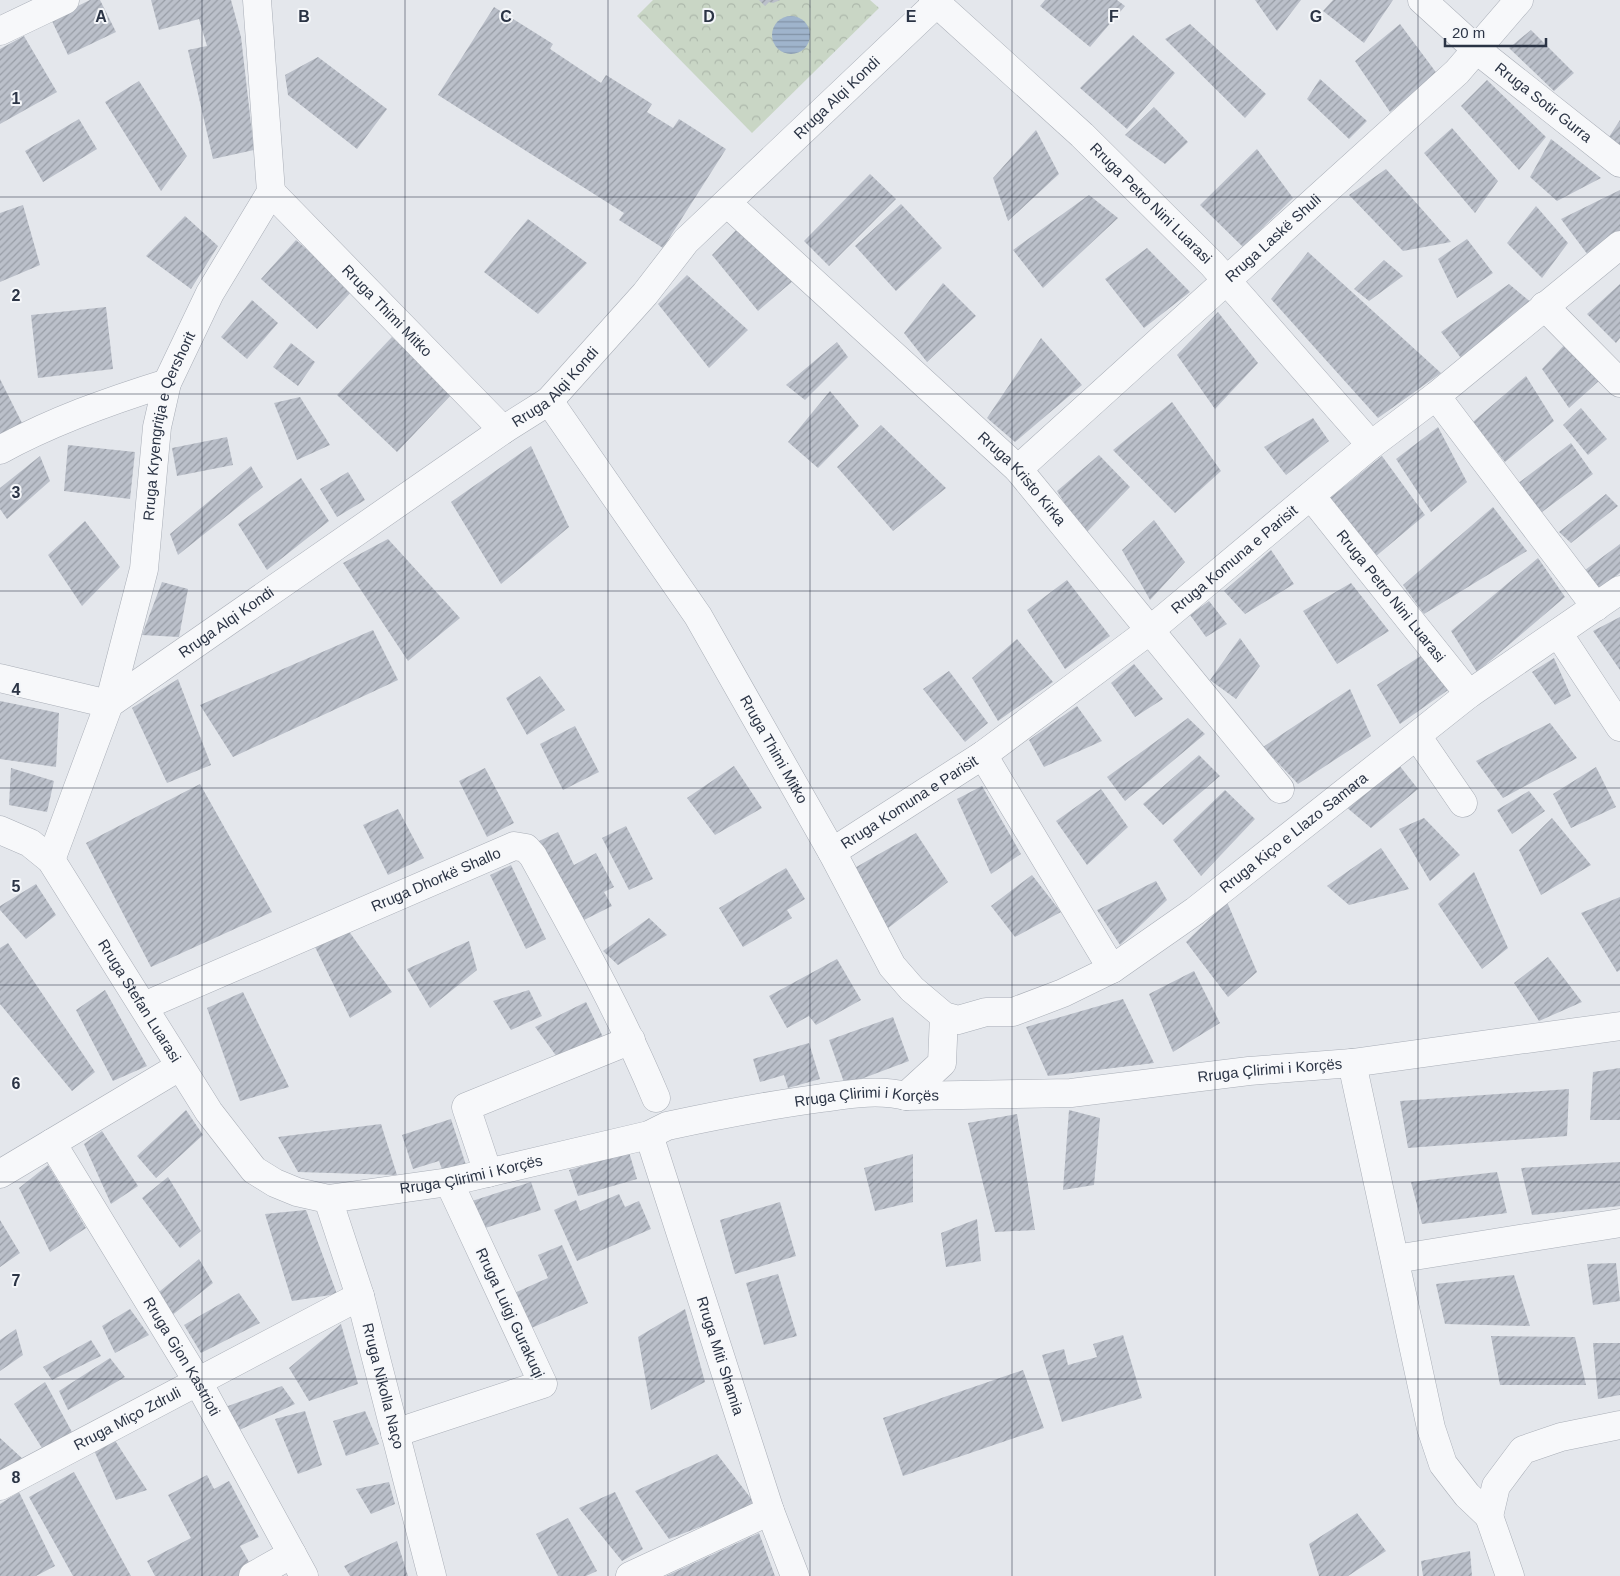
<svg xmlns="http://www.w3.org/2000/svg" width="1620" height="1576" font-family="Helvetica,sans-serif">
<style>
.park{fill:url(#park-crowns)}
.water{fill:url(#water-rules)}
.building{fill:url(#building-hatch)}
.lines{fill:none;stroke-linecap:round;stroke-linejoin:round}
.street-casing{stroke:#a9aeb7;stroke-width:29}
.street{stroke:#f7f8fa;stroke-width:28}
.grid{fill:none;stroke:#2b3445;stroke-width:1;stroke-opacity:0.55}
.labels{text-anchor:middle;stroke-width:4;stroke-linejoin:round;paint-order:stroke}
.street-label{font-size:15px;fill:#2b3445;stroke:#f4f6f9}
.grid-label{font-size:16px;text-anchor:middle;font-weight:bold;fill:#2b3445;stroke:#f4f6f9;stroke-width:4;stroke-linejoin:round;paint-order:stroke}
</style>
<defs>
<pattern id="park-crowns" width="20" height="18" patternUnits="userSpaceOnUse" patternTransform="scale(1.25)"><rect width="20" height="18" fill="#c9d6c5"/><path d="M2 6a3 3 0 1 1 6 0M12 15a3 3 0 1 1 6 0" fill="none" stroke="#adb8ab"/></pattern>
<pattern id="water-rules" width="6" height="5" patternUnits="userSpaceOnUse" patternTransform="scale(1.25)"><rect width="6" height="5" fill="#9fb4cc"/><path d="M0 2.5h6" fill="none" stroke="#8293a7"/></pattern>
<pattern id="building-hatch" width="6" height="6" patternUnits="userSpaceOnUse" patternTransform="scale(1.25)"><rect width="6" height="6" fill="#bbc0ca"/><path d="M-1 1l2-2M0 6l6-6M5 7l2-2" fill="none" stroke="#989da6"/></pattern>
</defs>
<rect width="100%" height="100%" fill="#e4e7ec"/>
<path class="park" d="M653,0H870L879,8L752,133L637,16Z"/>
<path class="water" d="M772 35a19 19 0 1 1 38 0a19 19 0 1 1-38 0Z"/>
<path class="building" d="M90,0H100L116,32L68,55L51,19Z
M151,0H231L241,37L254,150L213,159L188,50L207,46L199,19L159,30Z
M759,0H780L773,3L769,2L765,6Z
M1045,0H1117L1125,6L1090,47L1040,6Z
M1255,0H1301L1277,31Z
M1333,0H1393L1364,43L1323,11Z
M494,7L553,44L550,49L601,83L606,75L652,104L647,112L673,128L679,119L726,149L663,248L619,220L624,213L438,95Z
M1190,24L1266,94L1245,118L1165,39Z
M1400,24L1438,75L1390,112L1355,61Z
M1531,30L1574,73L1554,91L1509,48Z
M1133,35L1175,73L1127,129L1080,88Z
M24,36L57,92L0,124V49Z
M318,57L387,109L357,149L288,95L285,75Z
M1320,79L1367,121L1349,139L1307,99Z
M1487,80L1546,137L1519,170L1461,106Z
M139,81L187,156L161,191L105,102Z
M1154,107L1188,142L1165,164L1125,135Z
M79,119L97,149L43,182L25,151Z
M1620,120V145L1607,140Z
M1452,128L1498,181L1475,213L1424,153Z
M1036,130L1059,174L1008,221L993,178Z
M1551,139L1601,178L1557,201L1530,177Z
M1257,149L1293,198L1243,247L1200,205Z
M1386,169L1451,242L1403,251L1349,195Z
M870,174L896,199L829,266L804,241Z
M1620,190V233L1591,259L1561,219Z
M1089,195L1118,218L1043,288L1013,250Z
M901,204L942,248L896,291L855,246Z
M23,205L40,265L0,282V213Z
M1536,206L1568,243L1542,278L1507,243Z
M185,216L218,246L191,289L146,256Z
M528,219L587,263L538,314L484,272Z
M739,227L794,280L758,311L712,255Z
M1467,239L1493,273L1457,298L1438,259Z
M296,240L353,290L317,329L261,279Z
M1147,248L1190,292L1144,328L1105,279Z
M1308,252L1441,373L1378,418L1271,299Z
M1384,260L1403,276L1369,301L1354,289Z
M687,275L748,330L709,368L658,304Z
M943,283L976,316L927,362L904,333Z
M1509,284L1533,304L1461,358L1441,332Z
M1620,284V338L1616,343L1587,314Z
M252,300L278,323L247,359L221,337Z
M106,307L113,369L38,378L31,315Z
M1218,312L1258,363L1215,409L1177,355Z
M392,337L452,394L397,452L337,395Z
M1041,338L1082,385L1015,442L987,418Z
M837,342L848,357L805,400L786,385Z
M1567,342L1600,380L1569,408L1542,369Z
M291,343L315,362L298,386L273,367Z
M1526,376L1554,421L1505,462L1473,422Z
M0,379L22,423L0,434Z
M830,391L859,426L818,468L788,442Z
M300,397L330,445L297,460L274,403Z
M1172,402L1221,471L1175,513L1113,450Z
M1581,408L1607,439L1588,455L1563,425Z
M1313,418L1329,441L1286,475L1264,447Z
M881,425L946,488L893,531L837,467Z
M1438,427L1467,482L1431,512L1396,459Z
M227,437L233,465L177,476L172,448Z
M1571,443L1593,474L1538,515L1517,484Z
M68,445L135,452L130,499L64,491Z
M531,446L569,527L501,584L451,502Z
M1099,455L1130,487L1084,535L1057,491Z
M40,456L50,481L7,519L0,509V488Z
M1382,456L1425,515L1375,557L1330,498Z
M251,466L263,487L178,555L170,534Z
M348,472L365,500L337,517L320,489Z
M301,478L329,521L267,570L238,524Z
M1606,494L1618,506L1571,543L1559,532Z
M1493,507L1527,551L1424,614L1403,585Z
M1154,520L1185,562L1150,600L1122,550Z
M85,521L120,567L82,606L48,555Z
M388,539L460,618L408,661L343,563Z
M1620,544V573L1600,589L1585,570Z
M1271,550L1294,584L1245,614L1224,591Z
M1538,558L1565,597L1477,672L1451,631Z
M1067,580L1110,636L1065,669L1027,610Z
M162,582L188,589L179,637L142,635Z
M1351,583L1389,631L1337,664L1303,611Z
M1209,601L1227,624L1206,637L1190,615Z
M1620,617V670L1593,631Z
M373,630L398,680L233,757L200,705Z
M1240,638L1260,666L1236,699L1210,680Z
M1017,639L1053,682L998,721L972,678Z
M1428,651L1451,688L1400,724L1377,685Z
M1554,658L1571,696L1555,705L1532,672Z
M1134,664L1163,699L1135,717L1111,683Z
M949,671L988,723L965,742L923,689Z
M540,676L565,710L527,735L506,698Z
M178,679L211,765L167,783L132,708Z
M1350,689L1371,736L1298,784L1263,747Z
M0,701L59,713L56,767L0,759Z
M1077,706L1102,741L1044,767L1029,740Z
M1188,718L1205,734L1125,801L1107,777Z
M1550,723L1577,758L1503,798L1476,761Z
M575,726L599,772L563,790L540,744Z
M1199,755L1220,776L1163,825L1143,804Z
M1399,765L1418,789L1371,828L1345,806Z
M734,766L762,808L715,835L687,798Z
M1596,767L1616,807L1571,828L1553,794Z
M11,768L54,781L47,812L9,805Z
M485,768L514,823L487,837L459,781Z
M200,784L272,912L151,967L86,843Z
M982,786L1021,854L991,874L957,799Z
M1101,789L1128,827L1087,865L1056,821Z
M1225,790L1255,819L1201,876L1173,840Z
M1529,791L1545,811L1512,834L1497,810Z
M398,809L424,858L388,875L363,825Z
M1424,818L1460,855L1430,881L1399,829Z
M1552,818L1591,865L1541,895L1519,850Z
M626,826L653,879L629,890L602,838Z
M558,832L574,865L596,853L614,887L604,892L612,906L578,923L537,842Z
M916,833L948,882L883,932L844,874Z
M1381,848L1409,889L1349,905L1327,886Z
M511,865L546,939L526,949L490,875Z
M786,868L805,899L787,910L792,918L743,947L719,908Z
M1474,872L1508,948L1482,969L1438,904Z
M1032,875L1061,912L1015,937L991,906Z
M1156,881L1167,900L1120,945L1097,910Z
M36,884L56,915L26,939L0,910V906Z
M1620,897V970L1617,972L1581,913Z
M1227,902L1257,972L1228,997L1186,942Z
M649,918L667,935L618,965L603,951Z
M348,930L392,992L350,1018L315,947Z
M469,941L477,970L430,1008L407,969Z
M8,943L95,1072L72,1091L0,1004V948Z
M1548,957L1582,1002L1539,1021L1514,983Z
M837,959L861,1000L816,1025L809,1016L787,1028L769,996Z
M1194,971L1220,1023L1173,1052L1149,994Z
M105,990L147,1066L113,1081L76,1010Z
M529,990L542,1016L511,1030L493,1001Z
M243,992L289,1087L240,1101L207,1008Z
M1123,999L1154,1063L1048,1076L1026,1027Z
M586,1002L603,1037L560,1061L535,1027Z
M893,1017L909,1061L845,1085L829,1040Z
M809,1043L820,1079L788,1088L784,1075L760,1082L753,1059Z
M1620,1068V1120H1590L1593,1072Z
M1569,1089L1567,1136L1408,1148L1400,1101Z
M186,1110L203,1135L156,1178L137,1156Z
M1069,1110L1100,1118L1094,1185L1063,1190Z
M1017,1114L1035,1230L995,1232L968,1123Z
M451,1119L467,1168L444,1175L439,1161L413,1169L402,1135Z
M381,1124L397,1175L298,1172L278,1137Z
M102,1131L138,1186L111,1204L84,1144Z
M629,1152L637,1179L578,1196L569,1170Z
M913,1154V1202L875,1211L864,1168Z
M1620,1162V1206L1532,1215L1521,1168Z
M48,1165L86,1228L50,1252L19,1188Z
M1497,1172L1507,1213L1422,1224L1411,1182Z
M168,1177L201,1231L180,1248L142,1198Z
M531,1182L541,1210L479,1230L469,1202Z
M619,1194L625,1207L639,1201L651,1229L577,1261L554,1210L576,1200L580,1211Z
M780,1202L796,1256L735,1274L720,1220Z
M306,1210L337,1294L292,1301L265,1214Z
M977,1219L981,1261L946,1267L941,1233Z
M0,1220L20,1253L0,1267Z
M562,1245L588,1303L527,1330L512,1294L548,1278L538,1255Z
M199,1259L213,1283L166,1320L154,1296Z
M1616,1263L1620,1301L1593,1305L1587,1264Z
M778,1274L797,1336L764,1345L746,1283Z
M1514,1275L1530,1326L1445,1324L1436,1284Z
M239,1293L260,1323L201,1353L184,1325Z
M130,1309L149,1335L115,1353L102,1326Z
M685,1309L705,1382L651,1410L638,1337Z
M341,1324L358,1384L309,1401L289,1368Z
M16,1329L23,1355L0,1371V1340Z
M1123,1335L1142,1398L1062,1422L1042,1355L1064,1349L1068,1365L1097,1357L1093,1344Z
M1491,1336L1575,1337L1586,1385H1500Z
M91,1340L101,1356L52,1380L43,1367Z
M1593,1343H1620V1395L1598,1399Z
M110,1358L125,1377L68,1410L59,1391Z
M1023,1370L1044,1428L903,1476L883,1418Z
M45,1382L73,1434L42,1448L14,1404Z
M282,1386L295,1404L233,1433L228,1406Z
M305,1411L322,1465L298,1474L275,1419Z
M365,1411L379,1444L346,1456L333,1421Z
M0,1438L24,1460L0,1472Z
M114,1439L147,1490L116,1500L93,1448Z
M717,1454L756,1505L669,1539L635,1491Z
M74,1472L131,1576H73L29,1497Z
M207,1475L214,1489L229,1481L259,1537L240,1546L254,1571L245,1576H155L147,1561L191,1538L168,1495Z
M389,1482L395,1504L371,1514L356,1489Z
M19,1492L55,1566L36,1576H0V1504Z
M615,1492L643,1549L622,1561L579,1508Z
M1357,1513L1386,1551L1348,1576H1319L1309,1544Z
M568,1518L597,1571L586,1576H558L536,1534Z
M759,1533L775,1576H666Z
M397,1541L408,1576H350L344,1566Z
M1470,1551L1472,1576H1423L1421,1561Z"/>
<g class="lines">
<defs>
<g id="street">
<path id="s1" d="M933,0L1082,135L1212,264L1371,445"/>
<path id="s2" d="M1422,0L1477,50L1620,163"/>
<path d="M0,31L65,0"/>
<path id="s3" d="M271,192L503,430"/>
<path id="s4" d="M727,203L1018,469L1280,789"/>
<path d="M1544,306L1620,383"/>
<path d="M1436,396L1596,607"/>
<path id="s5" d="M549,401L698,616L832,852L892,966L912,989L944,1016L958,1020L986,1012H1013L1063,993L1112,969L1195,911L1469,694L1620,590"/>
<path d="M0,450C53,421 109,401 167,383"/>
<path id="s6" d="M1018,469L1457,72L1519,0"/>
<path id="s7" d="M1311,496L1469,694"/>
<path d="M1558,633L1620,727"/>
<path id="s8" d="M0,678L109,704L503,430L549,401L645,294L686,241L940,0"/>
<path d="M1417,736L1463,803"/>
<path d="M983,755L1112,969"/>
<path id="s9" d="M0,830L30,843L51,860L209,1112L254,1170L275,1183L297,1192L328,1199L449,1182L649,1135L667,1126C718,1115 770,1105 822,1098C850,1094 878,1089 906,1096L1071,1093L1249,1071L1352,1063L1620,1026"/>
<path id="s10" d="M832,852L983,755L1149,631L1371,445L1436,396L1620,245"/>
<path id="s11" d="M51,860L109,704L144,569L157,427L167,383L210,293L271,192L257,0"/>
<path id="s12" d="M144,1006L514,846L526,848L533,856C577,936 621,1014 656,1098"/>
<path d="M1352,1063L1431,1428L1443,1464L1467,1495L1489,1516L1496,1486L1523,1450L1561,1437L1620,1425"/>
<path d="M906,1096L942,1063L944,1016"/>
<path id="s13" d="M649,1135L770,1511L795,1576"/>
<path id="s14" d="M52,1143L198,1382L304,1576"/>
<path d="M488,1173L466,1107L631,1040"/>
<path d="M0,1174L179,1067"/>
<path id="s15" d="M328,1199L360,1296L432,1576"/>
<path d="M1395,1259L1620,1223"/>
<path d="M395,1433L543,1384L449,1182"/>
<path id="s16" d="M0,1486L360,1296"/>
<path d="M1489,1516L1510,1576"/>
<path d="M253,1576L292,1554"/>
<path d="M630,1576L770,1511"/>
</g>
</defs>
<use href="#street" class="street-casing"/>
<use href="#street" class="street"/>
</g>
<path class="grid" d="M202,0V1576M405,0V1576M608,0V1576M810,0V1576M1012,0V1576M1215,0V1576M1418,0V1576M0,197H1620M0,394H1620M0,591H1620M0,788H1620M0,985H1620M0,1182H1620M0,1379H1620"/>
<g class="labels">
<g class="street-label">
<text dy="5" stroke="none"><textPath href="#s8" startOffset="1065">Rruga Alqi Kondi</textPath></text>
<text dy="5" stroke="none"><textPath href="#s2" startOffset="159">Rruga Sotir Gurra</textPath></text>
<text dy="5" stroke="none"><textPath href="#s1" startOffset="298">Rruga Petro Nini Luarasi</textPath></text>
<text dy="5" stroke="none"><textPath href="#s6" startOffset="344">Rruga Laskë Shuli</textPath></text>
<text dy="5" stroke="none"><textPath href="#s3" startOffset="166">Rruga Thimi Mitko</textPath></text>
<text dy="5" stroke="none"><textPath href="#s8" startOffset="660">Rruga Alqi Kondi</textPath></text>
<text dy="5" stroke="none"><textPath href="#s11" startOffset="452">Rruga Kryengritja e Qershorit</textPath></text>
<text dy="5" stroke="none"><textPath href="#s4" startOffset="404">Rruga Kristo Kirka</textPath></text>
<text dy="5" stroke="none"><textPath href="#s10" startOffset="498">Rruga Komuna e Parisit</textPath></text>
<text dy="5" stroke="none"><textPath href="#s7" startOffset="128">Rruga Petro Nini Luarasi</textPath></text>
<text dy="5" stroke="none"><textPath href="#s8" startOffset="255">Rruga Alqi Kondi</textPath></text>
<text dy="5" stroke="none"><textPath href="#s5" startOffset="415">Rruga Thimi Mitko</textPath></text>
<text dy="5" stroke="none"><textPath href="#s10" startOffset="92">Rruga Komuna e Parisit</textPath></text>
<text dy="5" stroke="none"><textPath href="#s5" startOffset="1140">Rruga Kiço e Llazo Samara</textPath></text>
<text dy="5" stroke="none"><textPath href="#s12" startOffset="318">Rruga Dhorkë Shallo</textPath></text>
<text dy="5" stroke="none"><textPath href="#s9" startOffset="226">Rruga Stefan Luarasi</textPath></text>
<text dy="5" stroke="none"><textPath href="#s9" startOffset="1466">Rruga Çlirimi i Korçës</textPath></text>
<text dy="5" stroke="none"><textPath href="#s9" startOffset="1061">Rruga Çlirimi i Korçës</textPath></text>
<text dy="5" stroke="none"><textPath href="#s9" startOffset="656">Rruga Çlirimi i Korçës</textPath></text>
<text transform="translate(510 1313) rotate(65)" y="5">Rruga Luigj Gurakuqi</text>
<text dy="5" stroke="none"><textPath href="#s13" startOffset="232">Rruga Miti Shamia</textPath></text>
<text dy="5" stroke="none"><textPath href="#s14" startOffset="250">Rruga Gjon Kastrioti</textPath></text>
<text dy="5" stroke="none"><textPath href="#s15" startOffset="195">Rruga Nikolla Naço</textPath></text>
<text dy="5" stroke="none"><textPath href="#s16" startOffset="144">Rruga Miço Zdruli</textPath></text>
</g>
</g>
<g class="grid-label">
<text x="101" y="22">A</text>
<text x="304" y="22">B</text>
<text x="506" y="22">C</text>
<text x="709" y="22">D</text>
<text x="911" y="22">E</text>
<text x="1114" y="22">F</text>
<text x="1316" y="22">G</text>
<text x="16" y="104">1</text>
<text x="16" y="301">2</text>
<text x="16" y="498">3</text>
<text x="16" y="695">4</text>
<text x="16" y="892">5</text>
<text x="16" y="1089">6</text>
<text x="16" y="1286">7</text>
<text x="16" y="1483">8</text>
</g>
<path d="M1445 38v8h101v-8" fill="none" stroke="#2b3445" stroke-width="2.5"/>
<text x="1452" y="38" font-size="15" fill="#2b3445" stroke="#f4f6f9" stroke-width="4" paint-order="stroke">20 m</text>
</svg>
